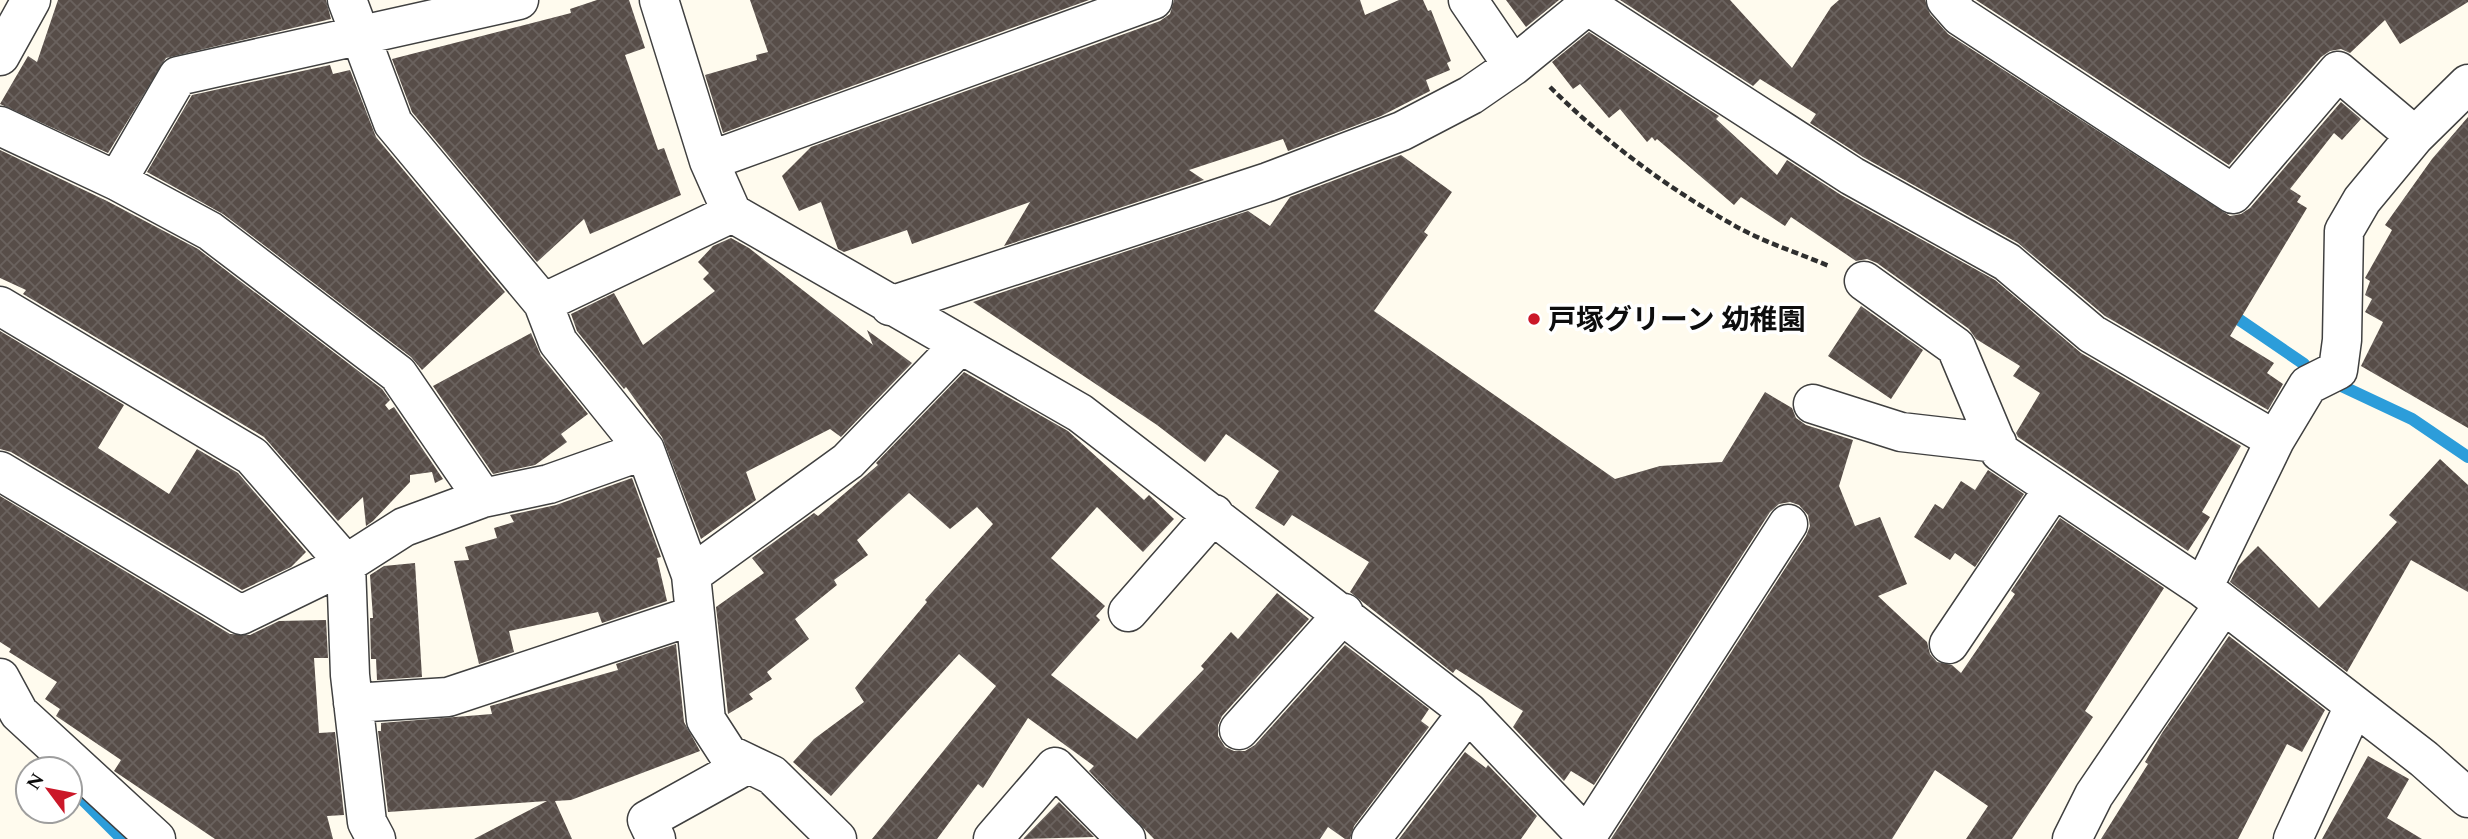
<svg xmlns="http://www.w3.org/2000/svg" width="2468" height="839" font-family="Spectral,'Noto Sans JP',serif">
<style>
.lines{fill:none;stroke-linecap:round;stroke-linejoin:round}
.stream{stroke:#2c9dda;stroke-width:12}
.building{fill:url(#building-cross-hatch)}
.minor-casing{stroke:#404040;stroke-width:41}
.path{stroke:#2f2f2f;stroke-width:4.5;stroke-dasharray:7 3.5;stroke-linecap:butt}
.minor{stroke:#fff;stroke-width:38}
.poi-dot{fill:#cb1829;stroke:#fff;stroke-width:2.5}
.labels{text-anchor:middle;stroke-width:7;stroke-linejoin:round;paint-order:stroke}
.poi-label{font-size:28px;font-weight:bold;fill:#0d0d0d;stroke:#fff;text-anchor:start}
</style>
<defs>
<pattern id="building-cross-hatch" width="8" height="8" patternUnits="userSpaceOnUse" patternTransform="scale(1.75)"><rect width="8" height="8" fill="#574d48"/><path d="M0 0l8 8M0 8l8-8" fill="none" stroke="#6a625e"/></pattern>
</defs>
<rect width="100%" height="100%" fill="#fffbee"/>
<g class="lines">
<path class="stream" d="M2228,312L2304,364
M2331,381L2412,419L2468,457
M70,787L122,839"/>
</g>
<path class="building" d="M58,0H326L331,19L166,58L108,153L0,104L28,56L37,62Z
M597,0H629L645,48L625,55L658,150L664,148L681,195L590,234L584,219L537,262L412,112L392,59L571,13L570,9Z
M750,0H1089L723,133L705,75L757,60L756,55L768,52Z
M1174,0H1360L1365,15L1399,0H1423L1428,11L1431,10L1451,61L1447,63L1450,70L1426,80L1430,91L1381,116L1288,151L1283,139L1189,170L1204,180L1004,246L1030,202L912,244L907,230L844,252L838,249L821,202L799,211L782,176L811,147L1160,21L1170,14Z
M1506,0H1559L1526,27Z
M1620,0H1730L1792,68L1831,7L1839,0H1925L1930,14L1948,34L2230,216L2241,214L2250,208L2341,102L2361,119L2342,140L2334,133L2290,189L2301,196L2297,202L2307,208L2230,336L2274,363L2267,373L2283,384L2268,410L2105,316L2018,243L1863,157L1810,123L1816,114L1760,79L1753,86Z
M1976,0H2468V2L2400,44L2385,20L2350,53L2341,49L2330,51L2321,57L2229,165Z
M1589,32L1719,116L1716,119L1777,175L1787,160L1841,195L1995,280L2081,353L2241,446L2202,512L2210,517L2188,551L2018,437L2016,433L2040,393L2013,376L2020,366L1976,339L1969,329L1877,263L1867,259L1856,261L1791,217L1785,226L1741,197L1734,205L1657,139L1655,141L1652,137L1647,142L1620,109L1609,118L1580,84L1573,89L1552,62Z
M330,65L333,74L350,70L376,137L505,292L422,370L411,357L223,214L147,172L192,95Z
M2468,117V428L2361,366L2383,322L2365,312L2372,299L2365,295L2370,281L2365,278L2392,230L2385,225L2432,159Z
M0,150L107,201L198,249L382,389L390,400L385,405L389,410L394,407L443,479L435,483L432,472L410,475V482L373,521L366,526L363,497L338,521L264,437L23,294L26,290L0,278Z
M1401,155L1452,192L1424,232L1428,235L1374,311L1615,479L1660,466L1722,462L1765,392L1792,408L1796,418L1806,425L1853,440L1839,486L1855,526L1880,517L1907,584L1878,596L1927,642L1930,654L1937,662L1952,665L1961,673L2015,594L2011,591L2060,518L2164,588L2085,711L2093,717L2012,839H1966L1988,806L1935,770L1892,839H1611L1806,536L1810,526L1808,515L1799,505L1790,502L1779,504L1770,512L1594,785L1571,771L1564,781L1513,727L1523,711L1456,669L1453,673L1350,592L1369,562L1292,515L1284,526L1255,508L1279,471L1226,434L1205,462L1157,425L973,302L1248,211L1270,226L1290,197Z
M731,238L749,248L873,345L867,330L912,363L841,437L830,429L746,472L756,500L701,539L662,437L626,387L624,389L577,331L571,314L614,293L643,345L715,291L703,279L709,273L698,262L713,246Z
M1861,306L1923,350L1891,399L1828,356Z
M0,331L124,405L98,448L169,494L197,449L238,473L306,552L291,567L242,590L11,452L0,449Z
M531,333L541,356L588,414L561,434L567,442L535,465L493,474L433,386Z
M964,372L1068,431L1144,500L1149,495L1174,519L1143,552L1097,507L1051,558L1105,606L1096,616L1100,620L1051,675L1137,739L1204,669L1201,666L1231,632L1238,639L1277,593L1309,619L1222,716L1218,725V736L1225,747L1234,751H1245L1255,745L1345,645L1429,709L1421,721L1429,727L1354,826L1350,839H1345L1328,827L1320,839H1154L1089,771L1094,766L1028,718L983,788L978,784L937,839H872L996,686L959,654L831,796L793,762L814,739L864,702L855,688L927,602L925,600L993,524L977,507L950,529L909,493L857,540L868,555L834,580L837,585L795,619L809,639L767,672L772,679L749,694L753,699L728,714L716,607L764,573L752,558L814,513L818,516L878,465L876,463Z
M2440,459L2468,485V592L2411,560L2347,672L2230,582L2238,566L2258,546L2319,608L2397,522L2389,515Z
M1988,470L2024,494L1975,567L1955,553L1950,560L1914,537L1935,504L1943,509L1961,481L1975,490Z
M632,478L661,557L657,558L667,601L602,623L598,612L509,631L514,652L479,664L454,561L469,560L465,547L497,538L494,528L514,522L510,515L556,505Z
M0,496L230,634L250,635L279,621L326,620L328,658H314L319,733L335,732L344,815L327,816L333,839H215L117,773L114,771L121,760L56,716L60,709L45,699L57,682L9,652L11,649L0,642Z
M415,563L422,677L377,680L376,659H371L370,618H373L370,575L384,566Z
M2229,636L2325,710L2302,752L2287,744L2238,839H2101L2148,764L2145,762L2162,733Z
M676,644L684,722L700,751L571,800L555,801L572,839H474L547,801L388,812L378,731H381V723L492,714L490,706L618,670L616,664Z
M1465,752L1486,768L1488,765L1537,816L1521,839H1399Z
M2368,756L2409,779L2387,818L2422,839H2322Z
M1059,802L1094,837L1023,839Z"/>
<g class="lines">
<defs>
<path id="minor" d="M347,0L393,123L543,303L558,342L645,450L691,575L706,720L728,754L772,775L837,839
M659,0L709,161L732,213L1080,413L1468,712L1589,839
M1468,0L1513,66
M1946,0L1960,16L2233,194L2338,71L2415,136
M1587,5L1852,176L2007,262L2092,334L2275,440
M0,56L31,0
M0,126L117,181L210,231L398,374L483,498
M709,161L1153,0
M117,181L178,76L519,0
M1864,281L1956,347L2000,452L2203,588L2424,759L2468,798
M543,303L732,213
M0,306L252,456L346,564L404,527L483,498L549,484L645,450
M890,306L1268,182L1402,131L1471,95L1513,66L1594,0
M1813,404L1901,432L1997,443
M0,471L241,615L346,564L350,675L367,822L376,839
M691,575L848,461L959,346
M2203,588L2275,440L2308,385L2338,370L2342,340L2344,231L2362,200L2415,136L2468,84
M1128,612L1214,514
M1949,644L2054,488
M0,678L19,713L156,839
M353,703L448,697L695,615
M1239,730L1344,613
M1587,836L1788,524
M656,839L647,820L748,764
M993,839L1055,767L1126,839
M1371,839L1468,712
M2072,839L2094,795L2223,605
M2293,839L2354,706"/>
</defs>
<use href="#minor" class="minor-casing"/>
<path class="path" d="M1550,87C1602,139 1666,187 1730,223C1760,241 1796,252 1829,266"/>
<use href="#minor" class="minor"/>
</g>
<circle class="poi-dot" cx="1534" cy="319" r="7"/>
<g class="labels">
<g class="poi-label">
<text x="1548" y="329">戸塚グリーン 幼稚園</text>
</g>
</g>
<g transform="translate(49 790) rotate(302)"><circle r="33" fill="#ffffff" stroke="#9e9e9e" stroke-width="2"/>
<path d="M0-5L12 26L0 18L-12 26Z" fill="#cb1829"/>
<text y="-10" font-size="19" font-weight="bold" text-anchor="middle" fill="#0d0d0d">N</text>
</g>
</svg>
